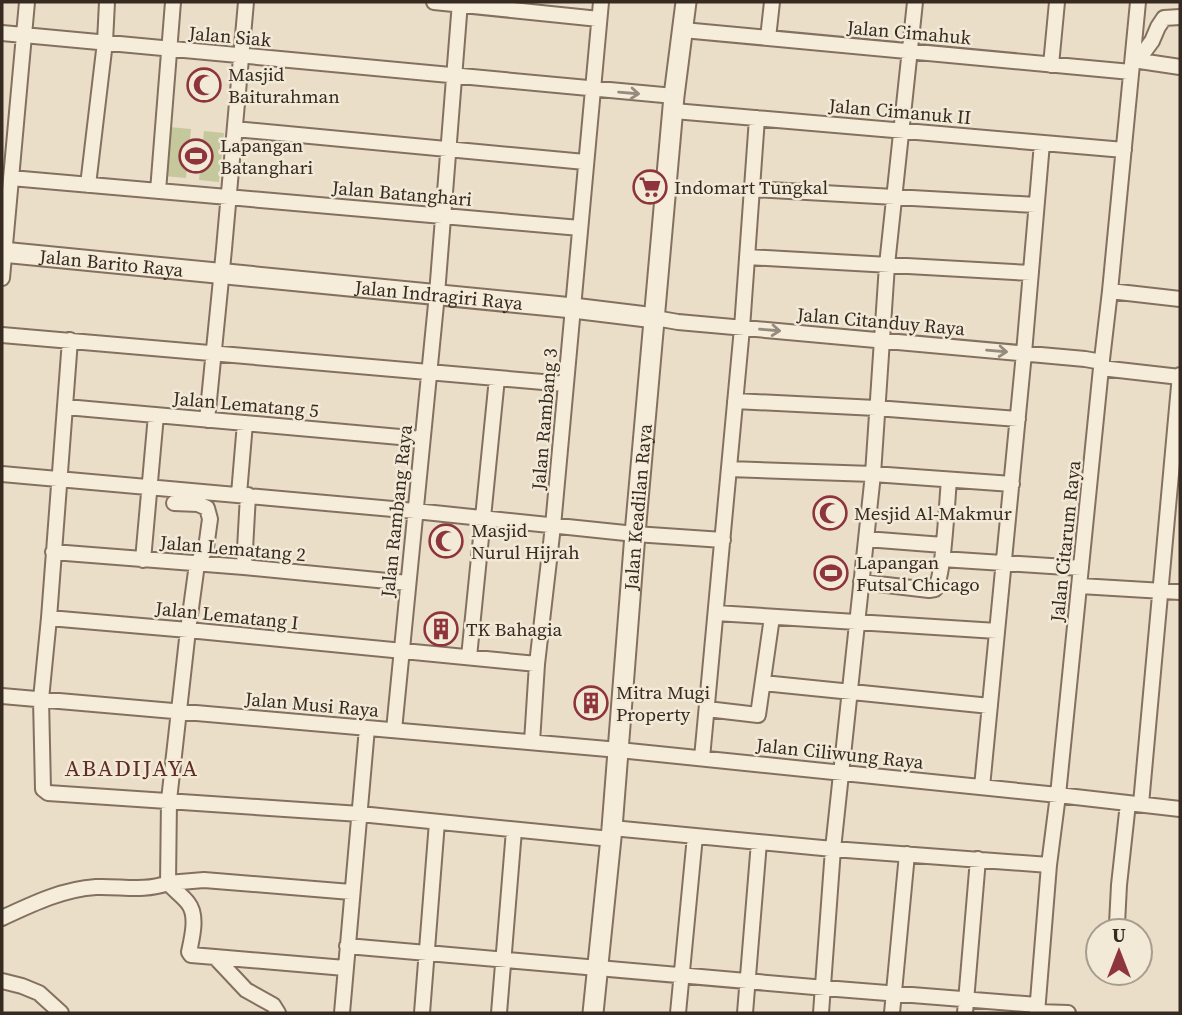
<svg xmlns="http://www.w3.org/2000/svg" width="1182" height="1015" font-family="'Source Serif 4',serif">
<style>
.pitch{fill:#c5c79d}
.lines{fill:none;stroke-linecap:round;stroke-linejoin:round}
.minor-casing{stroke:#84705f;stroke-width:18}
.tertiary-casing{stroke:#84705f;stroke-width:23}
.minor{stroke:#f6ecda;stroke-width:14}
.tertiary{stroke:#f6ecda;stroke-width:19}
.oneway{stroke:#968b7e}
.labels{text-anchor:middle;stroke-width:5;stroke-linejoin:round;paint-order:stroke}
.street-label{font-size:19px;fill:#362a21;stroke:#f2e9d7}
.poi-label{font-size:19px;fill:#362a21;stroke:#f2e9d7;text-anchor:start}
.quarter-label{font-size:23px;letter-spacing:2px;fill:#5f2d24;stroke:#f2e9d7}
</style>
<rect width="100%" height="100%" fill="#eadec8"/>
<path class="pitch" d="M169,127L191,129L186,178L164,176Z
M204,131L224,133L219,182L199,180Z"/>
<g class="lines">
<defs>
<path id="minor" d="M434,2L599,19
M683,30L1131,72
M2,33L674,96
M768,38L772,2
M1133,60L1180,67
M1138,60L1152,41L1158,27L1164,18L1180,17
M1051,65L1057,2
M674,111L1124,150
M235,129L585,162
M11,178L580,228
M88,185L105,42L107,2
M752,189L1036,205
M158,191L173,2
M747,257L1031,273
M2,278L27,2
M1110,291L1180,299
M655,318L678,322L1085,359L1102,362
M2,335L566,384
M70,340L49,618L41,699L43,789L48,793L360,814L611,839
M1101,368L1180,377
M735,401L876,408L1018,419
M66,407L422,439
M207,420L224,249L246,2
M729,469L873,474L1012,484
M2,474L415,511L635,534L723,540
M239,494L245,423
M866,539L943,545
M53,552L244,567L408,583
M942,559L1081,568
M143,560L156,415
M244,567L248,495
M861,582L929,590L935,589C944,577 947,499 949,480
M1080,586L1180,592
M716,613L997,631
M49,618L188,630L537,664
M469,657L497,378
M763,683L990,706
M2,696L619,750L1058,795L1180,809
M707,709L758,715L772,617
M394,730L437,294L460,2
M532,742L537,664L553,526L601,2
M702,758L742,328L757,118
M982,787L1024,353L1042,143
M1141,804L1180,375
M612,828L833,849L1049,865
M168,883C174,890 183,896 188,903C198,915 192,938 189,952L191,955L215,957L246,990L273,1005L278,1013
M168,883L204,880L351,892
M2,918C32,904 63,889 96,887C122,886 143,892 168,883L169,800L188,630L197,564L206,548L210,519L207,508L198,504L174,503
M1117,924L1119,885L1128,803
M347,946L837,989L1037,1005
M215,957L345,968
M2,981L22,986L39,993L61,1013
M1037,1012L1068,1013
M342,1013L367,728
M422,1013L437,822
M499,1013L514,830
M678,1013L695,836
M745,1013L759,842
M821,1013L833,849L873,474L887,265L915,2
M892,1013L907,854
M965,1013L978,859
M1037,1013L1049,865L1058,795L1101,368L1110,291L1138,2"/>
<g id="tertiary">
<path id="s1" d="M2,252L573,308L655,318"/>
<path id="s2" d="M593,1013L612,828L635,534L674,96L686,2"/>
</g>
</defs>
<use href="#minor" class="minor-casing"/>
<use href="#tertiary" class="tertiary-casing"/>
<use href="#minor" class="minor"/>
<use href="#tertiary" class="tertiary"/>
</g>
<defs><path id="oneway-shaft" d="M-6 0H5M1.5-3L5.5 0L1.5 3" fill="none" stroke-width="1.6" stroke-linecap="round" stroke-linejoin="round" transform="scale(1.75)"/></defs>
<g class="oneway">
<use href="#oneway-shaft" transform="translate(629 93) rotate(5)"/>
<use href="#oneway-shaft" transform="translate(770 330) rotate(5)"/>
<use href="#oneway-shaft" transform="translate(997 351) rotate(5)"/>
</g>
<defs>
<symbol id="mosque-ring" viewBox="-11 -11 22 22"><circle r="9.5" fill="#f2e9d7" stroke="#8e353b" stroke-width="1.5"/><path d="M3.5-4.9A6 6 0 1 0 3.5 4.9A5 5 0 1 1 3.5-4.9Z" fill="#8e353b"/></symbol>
<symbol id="stadium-ring" viewBox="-11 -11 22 22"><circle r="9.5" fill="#f2e9d7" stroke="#8e353b" stroke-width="1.5"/><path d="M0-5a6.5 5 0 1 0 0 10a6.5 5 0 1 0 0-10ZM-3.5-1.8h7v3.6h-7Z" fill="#8e353b"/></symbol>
<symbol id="supermarket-ring" viewBox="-11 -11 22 22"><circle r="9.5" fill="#f2e9d7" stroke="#8e353b" stroke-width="1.5"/><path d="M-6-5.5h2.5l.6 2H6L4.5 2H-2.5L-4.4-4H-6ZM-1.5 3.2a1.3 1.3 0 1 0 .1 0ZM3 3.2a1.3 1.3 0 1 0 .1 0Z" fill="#8e353b"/></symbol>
<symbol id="building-ring" viewBox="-11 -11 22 22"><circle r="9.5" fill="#f2e9d7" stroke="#8e353b" stroke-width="1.5"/><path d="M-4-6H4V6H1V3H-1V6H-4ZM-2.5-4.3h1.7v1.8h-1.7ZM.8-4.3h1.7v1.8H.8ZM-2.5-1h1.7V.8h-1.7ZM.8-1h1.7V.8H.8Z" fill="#8e353b"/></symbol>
</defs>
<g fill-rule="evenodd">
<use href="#mosque-ring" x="185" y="66" width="38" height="38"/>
<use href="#stadium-ring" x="177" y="137" width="38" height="38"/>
<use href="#supermarket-ring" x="631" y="168" width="38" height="38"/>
<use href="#mosque-ring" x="811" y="494" width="38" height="38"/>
<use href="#mosque-ring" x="427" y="522" width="38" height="38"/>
<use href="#stadium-ring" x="812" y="554" width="38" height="38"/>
<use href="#building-ring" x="422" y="610" width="38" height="38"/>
<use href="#building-ring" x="572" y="684" width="38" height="38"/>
</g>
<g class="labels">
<g class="street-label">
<text transform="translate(909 32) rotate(5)" y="7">Jalan Cimahuk</text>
<text transform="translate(230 36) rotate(5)" y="7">Jalan Siak</text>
<text transform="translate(900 111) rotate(5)" y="7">Jalan Cimanuk II</text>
<text transform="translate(402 193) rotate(5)" y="7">Jalan Batanghari</text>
<text dy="7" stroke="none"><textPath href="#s1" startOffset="110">Jalan Barito Raya</textPath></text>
<text dy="7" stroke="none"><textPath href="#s1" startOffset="439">Jalan Indragiri Raya</textPath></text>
<text transform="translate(881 321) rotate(5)" y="7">Jalan Citanduy Raya</text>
<text transform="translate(246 404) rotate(5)" y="7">Jalan Lematang 5</text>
<text transform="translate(544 419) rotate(-85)" y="7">Jalan Rambang 3</text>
<text dy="7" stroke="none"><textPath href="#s2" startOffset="508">Jalan Keadilan Raya</textPath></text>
<text transform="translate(396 511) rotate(-84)" y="7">Jalan Rambang Raya</text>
<text transform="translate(1065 541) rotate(-84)" y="7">Jalan Citarum Raya</text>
<text transform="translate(233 548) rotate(5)" y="7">Jalan Lematang 2</text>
<text transform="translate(227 615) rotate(6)" y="7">Jalan Lematang I</text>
<text transform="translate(312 704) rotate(5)" y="7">Jalan Musi Raya</text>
<text transform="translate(840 753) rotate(6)" y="7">Jalan Ciliwung Raya</text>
</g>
<g class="poi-label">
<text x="228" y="81">Masjid<tspan x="228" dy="22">Baiturahman</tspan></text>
<text x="220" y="152">Lapangan<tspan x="220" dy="22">Batanghari</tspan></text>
<text x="674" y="194">Indomart Tungkal</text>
<text x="854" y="520">Mesjid Al-Makmur</text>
<text x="471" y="537">Masjid<tspan x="471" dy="22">Nurul Hijrah</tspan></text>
<text x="856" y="569">Lapangan<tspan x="856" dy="22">Futsal Chicago</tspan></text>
<text x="466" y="636">TK Bahagia</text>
<text x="616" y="699">Mitra Mugi<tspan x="616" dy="22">Property</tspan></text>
</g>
<g class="quarter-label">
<text x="132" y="776">ABADIJAYA</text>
</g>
</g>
<rect width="1182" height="1015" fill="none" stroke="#362a21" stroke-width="7"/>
<g transform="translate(1119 952)"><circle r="33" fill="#f2e9d7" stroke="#a79d8e" stroke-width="2"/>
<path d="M0-5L12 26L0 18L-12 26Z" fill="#8e353b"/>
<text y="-10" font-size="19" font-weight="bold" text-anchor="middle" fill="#362a21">U</text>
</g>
</svg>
